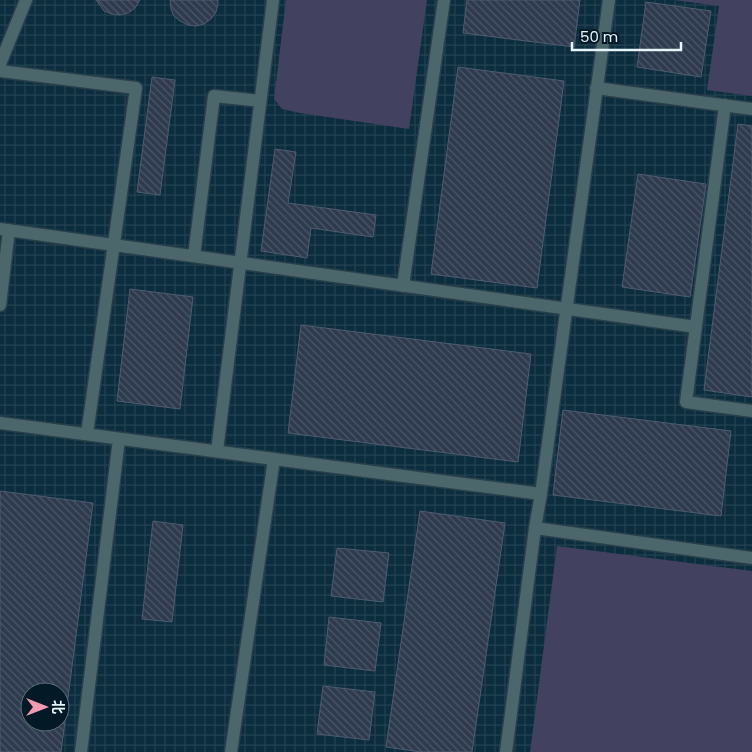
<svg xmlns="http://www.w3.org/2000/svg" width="752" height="752" font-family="Poppins,'Noto Sans SC',sans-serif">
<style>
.industrial{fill:url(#industrial-grid);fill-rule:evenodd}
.grass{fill:#434160}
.building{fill:url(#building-back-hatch);stroke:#4f5c71;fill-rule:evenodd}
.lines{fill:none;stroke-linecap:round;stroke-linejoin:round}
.minor-casing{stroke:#2a3f4c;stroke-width:15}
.minor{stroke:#4b676b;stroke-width:12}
</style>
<defs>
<pattern id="industrial-grid" width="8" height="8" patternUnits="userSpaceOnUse" patternTransform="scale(1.25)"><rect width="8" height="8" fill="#0c2d3d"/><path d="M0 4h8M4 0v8" fill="none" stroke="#244250"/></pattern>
<pattern id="building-back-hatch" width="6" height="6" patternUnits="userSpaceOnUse" patternTransform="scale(1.25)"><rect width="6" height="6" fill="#2e3a4e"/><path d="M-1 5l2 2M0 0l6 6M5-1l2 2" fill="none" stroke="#4c5768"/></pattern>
</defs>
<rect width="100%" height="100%" fill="#0b222f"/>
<path class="industrial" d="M0,0H752V752H0ZM30,692H60V722H30Z"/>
<path class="grass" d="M286,0H427L409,129L300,113L282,109L274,99Z
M674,0H752V96L707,90L719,6Z
M557,546L752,571V752H530Z"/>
<path class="building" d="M96,0H140L135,8L128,13L120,15L112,14L104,11Z
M170,0H218V4L216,12L211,19L204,24L196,26L188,25L180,21L174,16L171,9Z
M467,0H580L574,47L463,33Z
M646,2L711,11L701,77L637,67Z
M458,67L564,81L537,288L431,274Z
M152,77L175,80L160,195L137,192Z
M738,124L752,126V397L704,390Z
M275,149L296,152L288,203L376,215L373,237L311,228L307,258L261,251Z
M638,174L706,184L690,297L622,287Z
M130,289L193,297L180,409L117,401Z
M301,325L531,354L518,462L288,433Z
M563,410L731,431L721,516L553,495Z
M0,491L93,503L61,752H0ZM30,692H60V722H30Z
M420,511L505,523L472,752H421L386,747Z
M153,521L183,525L172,622L142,619Z
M337,548L389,553L383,602L331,596Z
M329,617L381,623L375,671L324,665Z
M323,686L375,692L369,740L317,734Z"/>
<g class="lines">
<defs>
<path id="minor" d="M0,64L26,0
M0,71L136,88L87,434
M596,88L752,109
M725,105L686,402L752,411
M0,229L696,327
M194,256L214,96L260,101
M403,286L444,0
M0,305L9,230
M0,423L541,494
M217,451L273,0
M535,528L752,558
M81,752L119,439
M231,752L274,459
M506,752L535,528L541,494L609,0"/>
</defs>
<use href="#minor" class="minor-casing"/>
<use href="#minor" class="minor"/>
</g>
<g transform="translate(45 707) rotate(90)"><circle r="24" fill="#031925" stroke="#5e717b"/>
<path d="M0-4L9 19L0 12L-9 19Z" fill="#f29aaf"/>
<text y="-8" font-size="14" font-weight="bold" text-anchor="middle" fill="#e6f4fc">北</text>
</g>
<path d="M572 42v8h109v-8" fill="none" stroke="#e6f4fc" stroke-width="2.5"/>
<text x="580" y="42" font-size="15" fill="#e6f4fc" stroke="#031925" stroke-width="4" paint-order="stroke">50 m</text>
</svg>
